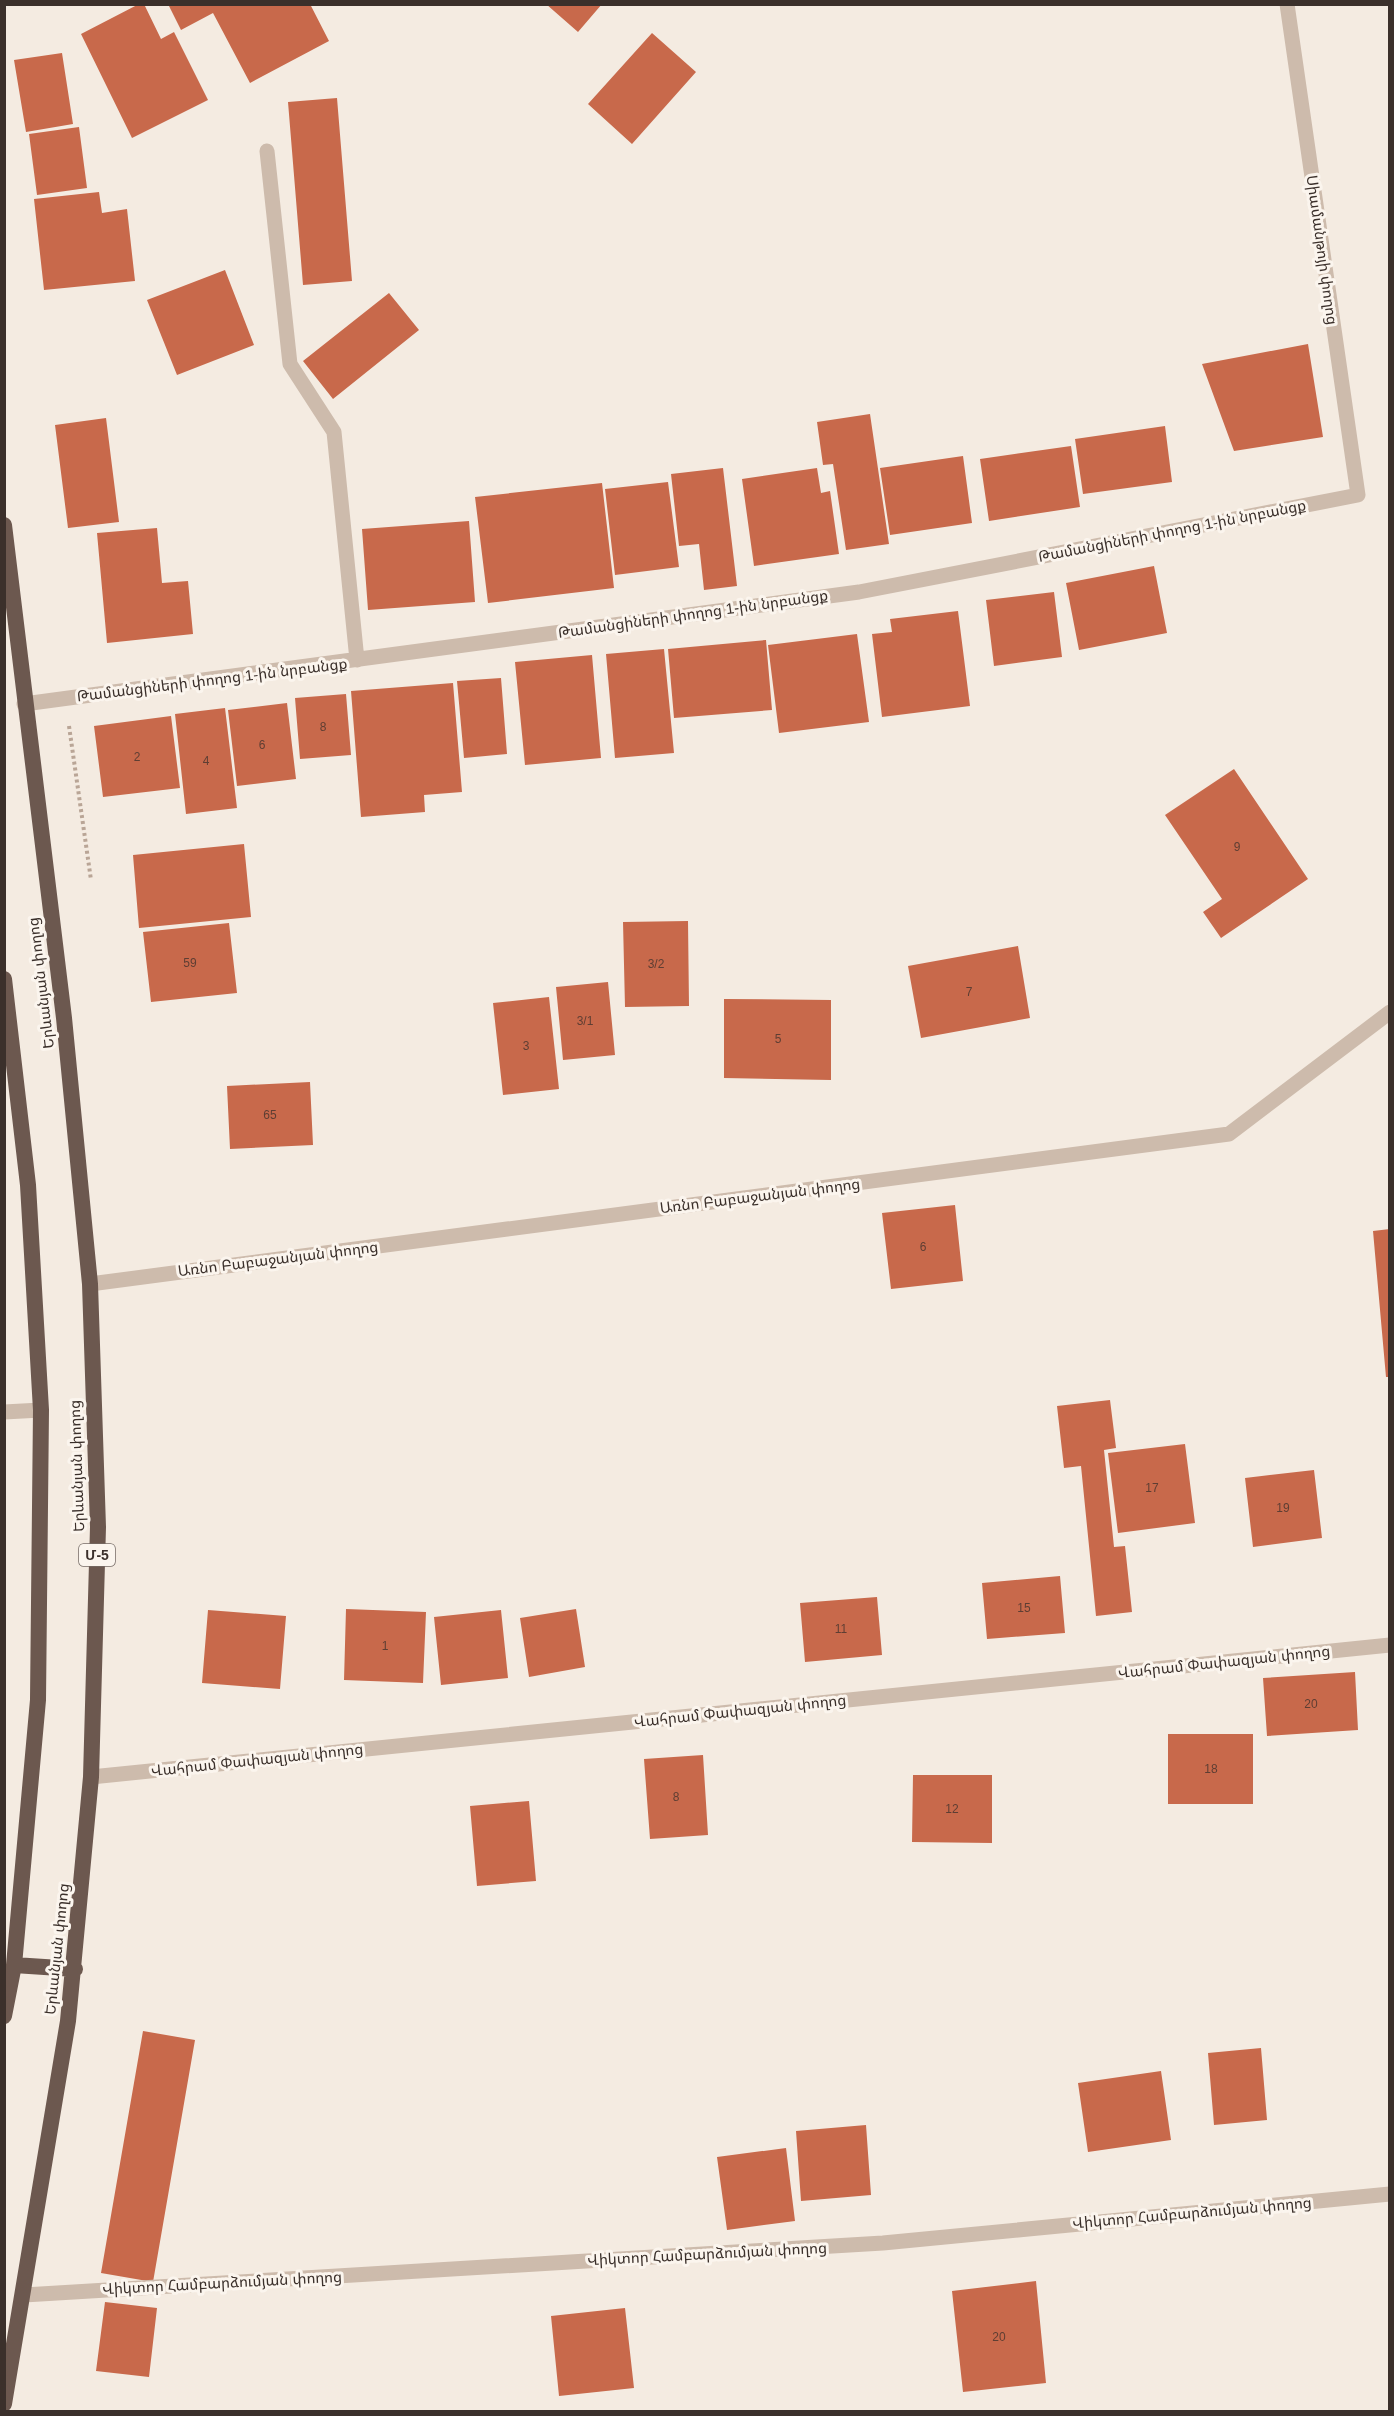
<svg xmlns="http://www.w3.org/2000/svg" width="1394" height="2416" font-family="Helvetica,'Noto Sans Armenian',sans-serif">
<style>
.building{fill:#c8694b}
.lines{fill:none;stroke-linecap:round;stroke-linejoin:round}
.path{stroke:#b9a596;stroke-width:4;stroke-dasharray:3 3;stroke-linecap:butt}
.minor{stroke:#cdbbac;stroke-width:15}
.trunk{stroke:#6c584f;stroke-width:16}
.labels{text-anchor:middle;stroke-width:6;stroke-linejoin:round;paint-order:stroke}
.number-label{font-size:12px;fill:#5e3e33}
.shield{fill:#fbf5ee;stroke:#756b66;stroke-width:1.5}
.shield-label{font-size:14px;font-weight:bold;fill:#3b302b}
.street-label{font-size:15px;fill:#3b302b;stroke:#fbf5ee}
</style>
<rect width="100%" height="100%" fill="#f4ebe1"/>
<path class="building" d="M139,4H144L161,39L174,32L208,100L132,138L81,34Z
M168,4H310L329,41L250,83L213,13L181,30Z
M546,4H602L578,32Z
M652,33L696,72L632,144L588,104Z
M62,53L73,124L26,132L14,60Z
M337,98L352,281L303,285L288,102Z
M79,127L87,188L37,195L29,134Z
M99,192L102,213L127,209L135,281L44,290L34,199Z
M225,270L254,345L177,375L147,300Z
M389,293L419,330L333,399L303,361Z
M1308,344L1323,437L1234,451L1202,364Z
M870,414L889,544L846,550L833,464L823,465L817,422Z
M106,418L119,522L68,528L55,425Z
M1165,426L1172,482L1083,494L1075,439Z
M1071,446L1080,507L989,521L980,459Z
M963,456L972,523L890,535L880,468Z
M723,468L737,586L704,590L699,544L679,546L671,474Z
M817,468L821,493L830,491L839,554L754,566L742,479Z
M668,482L679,567L615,575L605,489Z
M602,483L614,588L488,603L475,497Z
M469,521L475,602L368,610L362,529Z
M157,528L162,583L188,581L193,634L107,643L97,533Z
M1154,566L1167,633L1079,650L1066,583Z
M1054,592L1062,657L994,666L986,600Z
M958,611L970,706L882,717L872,634L892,632L890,619Z
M857,634L869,722L779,733L768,645Z
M766,640L772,710L674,718L668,649Z
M664,649L674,753L615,758L606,654Z
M592,655L601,758L525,765L515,662Z
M501,678L507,754L464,758L457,681Z
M453,683L462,792L424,795L425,812L361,817L351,691Z
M346,694L351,755L300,759L295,698Z
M287,703L296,779L237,786L228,710Z
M225,708L237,808L186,814L175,714Z
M171,716L180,788L103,797L94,726Z
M1234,769L1308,879L1221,938L1203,912L1222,899L1165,815Z
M244,844L251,917L139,928L133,855Z
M688,921L689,1006L625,1007L623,922Z
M229,923L237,993L151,1002L143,932Z
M1018,946L1030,1018L921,1038L908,966Z
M608,982L615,1055L563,1060L556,987Z
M549,997L559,1089L503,1095L493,1003Z
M724,999L831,1000V1080L724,1078Z
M310,1082L313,1145L230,1149L227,1086Z
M955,1205L963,1281L891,1289L882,1213Z
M1390,1229V1377H1386L1373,1231Z
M1110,1400L1116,1448L1104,1450L1114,1547L1125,1546L1132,1612L1096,1616L1081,1466L1064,1468L1057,1406Z
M1185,1444L1195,1523L1118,1533L1108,1453Z
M1314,1470L1322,1538L1253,1547L1245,1478Z
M1060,1576L1065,1633L987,1639L982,1583Z
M877,1597L882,1655L805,1662L800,1603Z
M346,1609L426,1612L423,1683L344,1680Z
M576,1609L585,1667L529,1677L520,1618Z
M208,1610L286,1616L280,1689L202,1683Z
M501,1610L508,1678L441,1685L434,1617Z
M1355,1672L1358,1730L1267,1736L1263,1678Z
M1168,1734H1253V1804H1168Z
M703,1755L708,1835L650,1839L644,1759Z
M913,1775H992V1843L912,1842Z
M529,1801L536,1881L477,1886L470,1806Z
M143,2031L195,2040L153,2282L101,2273Z
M1261,2048L1267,2120L1214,2125L1208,2053Z
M1161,2071L1171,2140L1088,2152L1078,2083Z
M866,2125L871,2195L801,2201L796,2131Z
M786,2148L795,2221L727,2230L717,2157Z
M1036,2281L1046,2383L963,2392L952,2291Z
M105,2302L157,2308L149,2377L96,2371Z
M625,2308L634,2388L559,2396L551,2316Z"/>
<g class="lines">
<path class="path" d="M69,726L91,880"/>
<path class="minor" d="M267,151L290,364L334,432L357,660
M24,704L859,592L1358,495L1287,4
M90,1284L1229,1134L1390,1012
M4,1412L41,1410
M91,1777L1390,1645
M24,2295L883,2243L1390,2194"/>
<path class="trunk" d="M4,525L64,1018L90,1284L98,1527L91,1777L68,2021L4,2404
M4,979L28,1185L41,1410L38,1700L14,1965L4,2016
M14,1965L75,1969"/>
</g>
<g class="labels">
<g class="number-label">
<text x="323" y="731">8</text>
<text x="262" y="749">6</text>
<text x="137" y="761">2</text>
<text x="206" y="765">4</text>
<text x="1237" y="851">9</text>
<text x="190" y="967">59</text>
<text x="656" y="968">3/2</text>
<text x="969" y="996">7</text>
<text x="585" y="1025">3/1</text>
<text x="778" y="1043">5</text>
<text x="526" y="1050">3</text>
<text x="270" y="1119">65</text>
<text x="923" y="1251">6</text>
<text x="1152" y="1492">17</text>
<text x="1283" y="1512">19</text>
<text x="1024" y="1612">15</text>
<text x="841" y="1633">11</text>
<text x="385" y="1650">1</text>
<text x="1311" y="1708">20</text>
<text x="1211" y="1773">18</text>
<text x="676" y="1801">8</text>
<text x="952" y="1813">12</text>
<text x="999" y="2341">20</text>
</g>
<rect class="shield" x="79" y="1544" width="36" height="22" rx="4.5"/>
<g class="shield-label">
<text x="97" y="1560">Մ-5</text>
</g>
<g class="street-label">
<text transform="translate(1322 250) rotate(82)" y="5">Սիամանթոյի փողոց</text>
<text transform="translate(1172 531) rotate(-11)" y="5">Թամանցիների փողոց 1-ին նրբանցք</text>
<text transform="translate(693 614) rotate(-8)" y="5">Թամանցիների փողոց 1-ին նրբանցք</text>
<text transform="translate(212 680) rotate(-7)" y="5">Թամանցիների փողոց 1-ին նրբանցք</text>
<text transform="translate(41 983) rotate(-97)" y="5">Երևանյան փողոց</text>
<text transform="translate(760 1196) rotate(-7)" y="5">Առնո Բաբաջանյան փողոց</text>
<text transform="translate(278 1259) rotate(-7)" y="5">Առնո Բաբաջանյան փողոց</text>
<text transform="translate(77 1466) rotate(-92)" y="5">Երևանյան փողոց</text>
<text transform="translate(1224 1662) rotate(-6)" y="5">Վահրամ Փափազյան փողոց</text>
<text transform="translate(740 1711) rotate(-6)" y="5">Վահրամ Փափազյան փողոց</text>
<text transform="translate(257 1760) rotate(-6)" y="5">Վահրամ Փափազյան փողոց</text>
<text transform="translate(57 1949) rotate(-84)" y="5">Երևանյան փողոց</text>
<text transform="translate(1192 2213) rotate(-5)" y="5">Վիկտոր Համբարձումյան փողոց</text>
<text transform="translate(707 2254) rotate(-3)" y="5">Վիկտոր Համբարձումյան փողոց</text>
<text transform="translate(222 2283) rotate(-3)" y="5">Վիկտոր Համբարձումյան փողոց</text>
</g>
</g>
<rect width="1394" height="2416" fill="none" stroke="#3b302b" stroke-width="12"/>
</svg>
